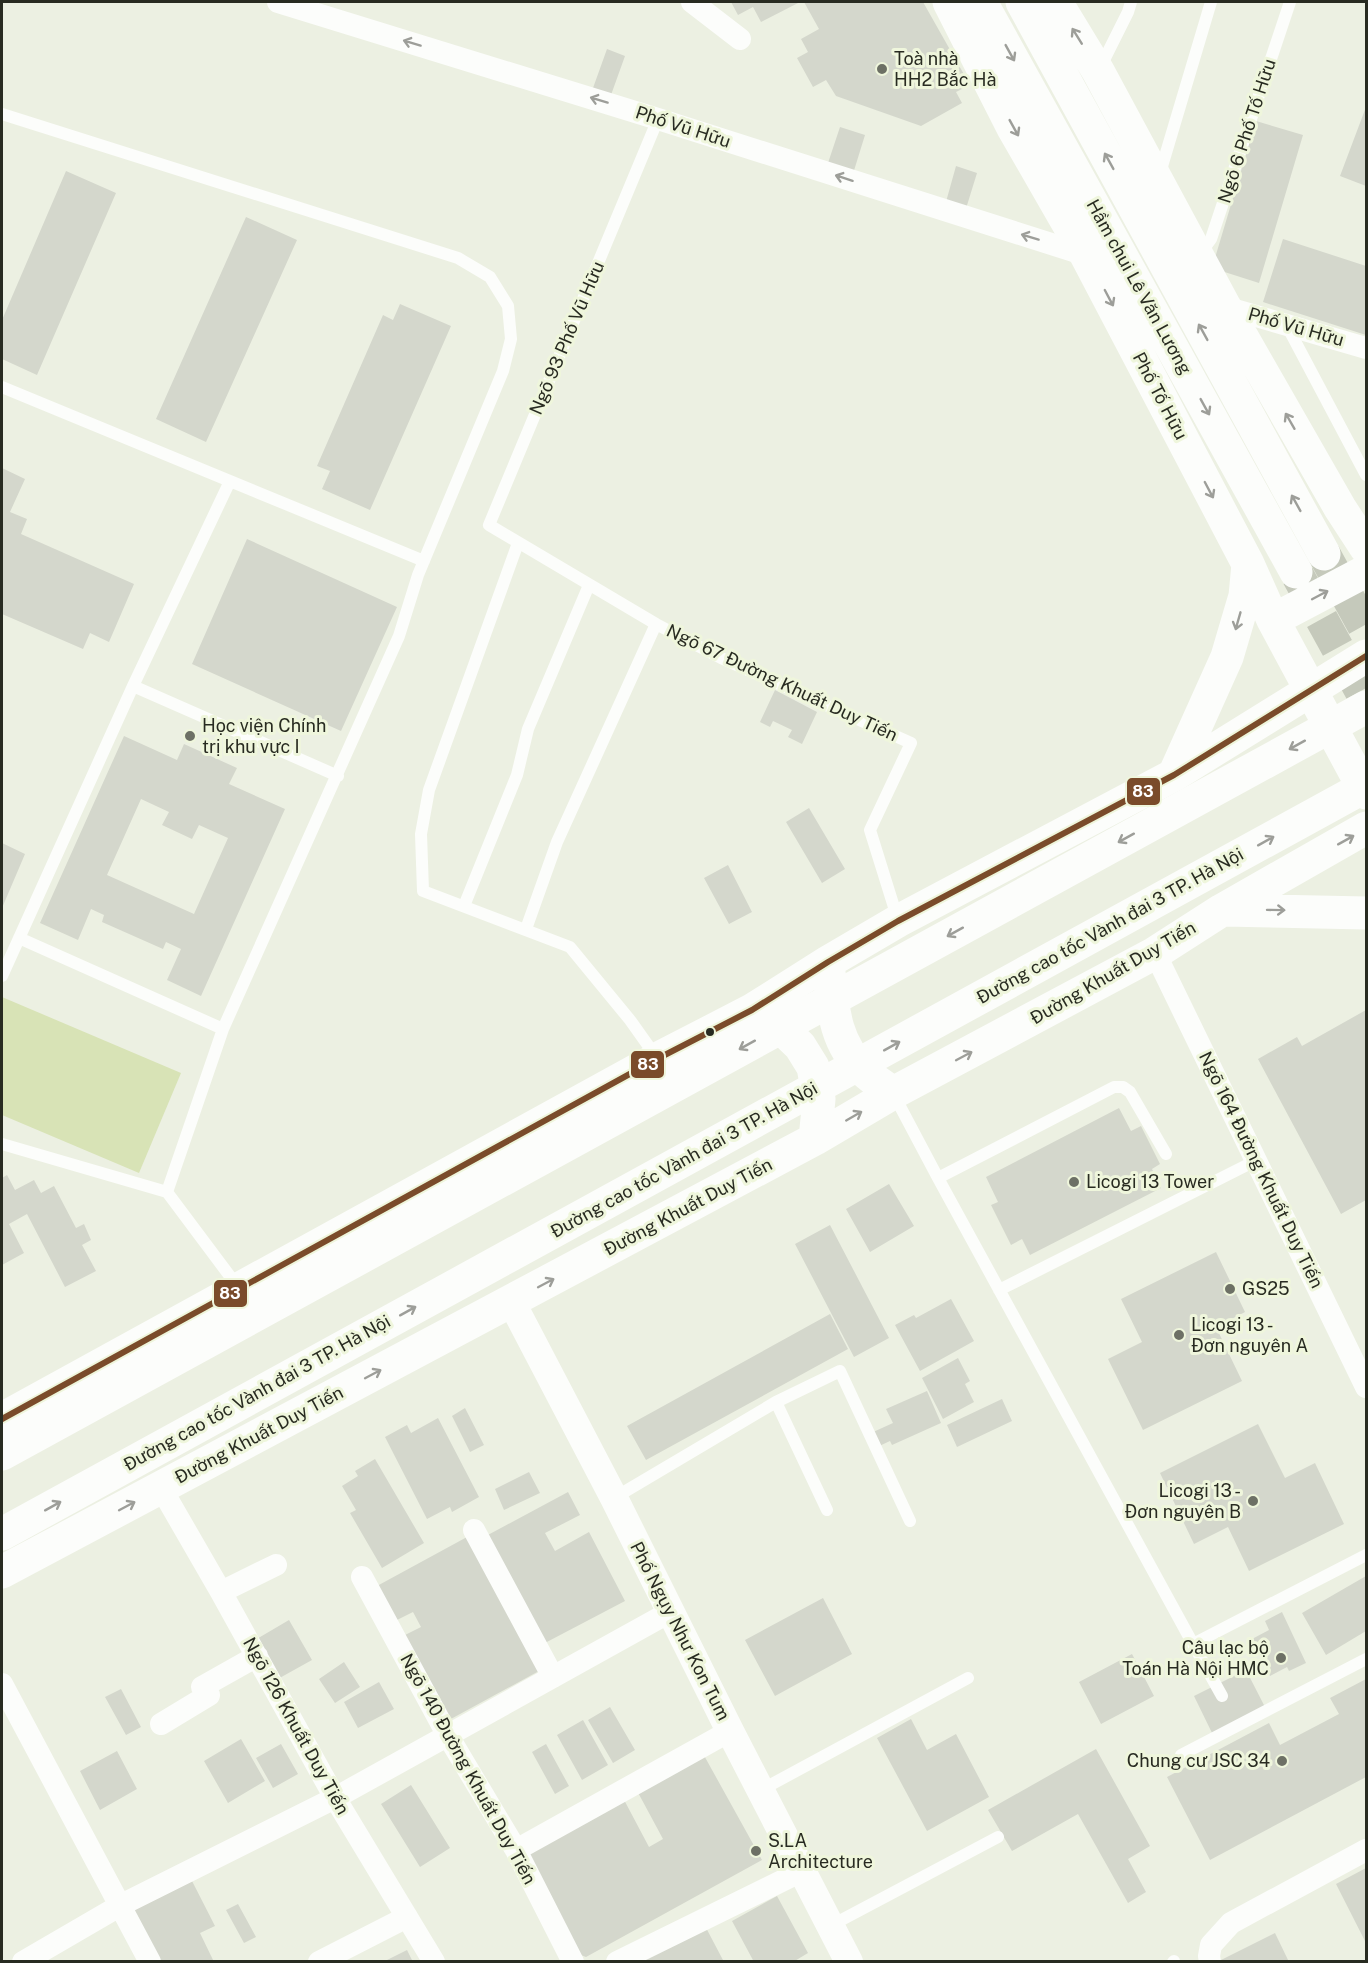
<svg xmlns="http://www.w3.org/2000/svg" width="1368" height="1963" font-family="'Public Sans',sans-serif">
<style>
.water{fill:#d8e3b6}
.building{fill:#d4d7cc;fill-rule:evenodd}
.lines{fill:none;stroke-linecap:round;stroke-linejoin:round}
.primary-tunnel{stroke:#c5c9bb;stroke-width:33;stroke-dasharray:33 16;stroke-linecap:butt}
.service{stroke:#fcfdfb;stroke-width:12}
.minor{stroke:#fcfdfb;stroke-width:22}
.tertiary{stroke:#fcfdfb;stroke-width:28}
.primary{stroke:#fcfdfb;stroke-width:33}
.motorway{stroke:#fcfdfb;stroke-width:33}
.bus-1-casing{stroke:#eff6dc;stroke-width:10}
.bus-1{stroke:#7a4b2a;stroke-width:6}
.oneway{stroke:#9d9e99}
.poi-dot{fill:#6d7065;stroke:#eff6dc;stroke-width:2}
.bus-dot{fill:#282b21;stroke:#eff6dc;stroke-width:2}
.labels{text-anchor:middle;stroke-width:6;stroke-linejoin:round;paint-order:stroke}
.poi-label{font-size:18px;fill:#282b21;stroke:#eff6dc;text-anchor:start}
.street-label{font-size:18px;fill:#282b21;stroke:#eff6dc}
.line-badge{stroke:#eff6dc;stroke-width:2}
.badge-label{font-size:16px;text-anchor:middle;font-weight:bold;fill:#fff}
</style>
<rect width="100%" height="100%" fill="#ecf0e2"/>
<path class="water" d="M2,997L181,1073L139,1173L2,1115Z"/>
<path class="building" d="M731,2H800L761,22L753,7L738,15Z
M804,2H923L970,85L956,92L962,103L921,126L836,96L826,80L813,87L797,58L808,52L801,39L819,29Z
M607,49L625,56L611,95L593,88Z
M1366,107V186L1340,176Z
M1256,121L1303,135L1259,283L1212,268Z
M840,127L865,135L852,177L826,169Z
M956,166L977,173L964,215L944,209Z
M66,171L116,193L37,375L2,359V320Z
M246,217L297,240L206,442L156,419Z
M1283,239L1366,266V335L1263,302Z
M400,304L451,326L370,510L322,489L330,471L317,466L383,315L393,320Z
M2,468L25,479L10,512L27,519L21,534L134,584L109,642L90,633L83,649L2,614Z
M247,539L397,607L341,731L192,664Z
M775,690L817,712L802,744L788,737L792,730L773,721L770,727L760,722Z
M124,736L177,760L184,744L237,768L229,784L285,809L201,996L167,980L181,949L166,942L163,949L102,922L104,915L91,909L78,940L40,923ZM141,799L169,812L162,825L192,839L199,825L228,838L194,914L107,875Z
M809,808L845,869L822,883L786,822Z
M2,843L25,854L2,908Z
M728,865L752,912L729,924L704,878Z
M1366,1010V1200L1341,1214L1258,1059L1297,1037L1302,1046Z
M1119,1108L1131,1131L1141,1126L1160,1164L1152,1169L1161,1188L1030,1255L1022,1239L1011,1245L991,1205L998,1202L986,1177Z
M7,1175L15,1190L34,1180L41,1193L54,1186L76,1228L84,1224L91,1240L82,1245L96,1271L65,1287L27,1214L9,1224L24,1253L2,1265V1178Z
M889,1184L914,1226L870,1252L846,1209Z
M830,1225L889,1338L854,1357L795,1244Z
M1216,1252L1245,1312L1216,1327L1242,1381L1143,1430L1108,1359L1142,1342L1121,1299Z
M951,1299L974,1341L920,1371L895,1325L914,1315L916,1318Z
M830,1314L848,1349L646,1460L627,1426Z
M958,1358L970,1381L965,1384L974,1402L943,1419L922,1378Z
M927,1391L941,1423L892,1445L890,1441L877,1447L871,1433L893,1423L886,1409Z
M1002,1399L1012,1421L957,1447L947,1425Z
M465,1408L484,1445L470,1452L452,1416Z
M438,1418L479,1497L452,1512L450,1507L427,1519L385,1437L407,1425L411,1433Z
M1258,1424L1285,1478L1315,1463L1344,1524L1249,1571L1228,1527L1194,1544L1160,1473Z
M375,1459L424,1543L382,1568L350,1513L356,1510L342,1486L358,1476L355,1471Z
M529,1472L540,1493L504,1510L495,1489Z
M568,1492L580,1515L545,1533L555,1551L589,1532L625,1601L543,1644L486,1536Z
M467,1537L539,1671L449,1720L403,1636L421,1627L413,1612L395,1621L377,1586Z
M1366,1576V1631L1326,1655L1302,1613Z
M823,1598L852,1654L775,1696L745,1640Z
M1282,1612L1306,1663L1289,1671L1287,1667L1270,1676L1252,1639L1269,1630L1265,1621Z
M289,1620L312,1660L276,1680L255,1640Z
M1132,1654L1154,1696L1101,1724L1079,1682Z
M344,1662L360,1687L335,1703L319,1679Z
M1246,1670L1266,1709L1213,1735L1194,1696Z
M1366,1679V1777L1210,1860L1167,1777L1269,1723L1280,1745L1339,1714L1330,1698Z
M379,1682L394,1709L358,1728L344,1702Z
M121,1689L141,1727L126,1735L105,1697Z
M610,1707L635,1750L613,1763L588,1720Z
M911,1719L927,1750L956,1734L989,1797L927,1831L877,1738Z
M583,1720L608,1765L582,1780L557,1735Z
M241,1739L265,1781L228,1803L204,1761Z
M281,1744L298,1774L273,1788L256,1758Z
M546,1744L569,1786L555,1794L532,1752Z
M1096,1749L1150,1846L1128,1859L1146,1892L1128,1903L1078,1814L1012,1851L988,1810Z
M701,1750L762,1860L586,1957L573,1952L519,1853L622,1796L649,1847L663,1839L635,1787Z
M117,1751L137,1789L100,1810L80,1771Z
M411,1785L450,1848L420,1867L381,1804Z
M1366,1868V1943L1336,1884Z
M192,1881L215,1926L200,1933L214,1962H156L130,1912Z
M777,1896L808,1953L793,1962H754L732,1921Z
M238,1904L256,1937L244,1943L226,1910Z
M703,1922L724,1962H631Z
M1275,1933L1289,1962H1217Z
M407,1950L413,1962H383Z"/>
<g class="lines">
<path class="primary-tunnel" d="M1324,554L1366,630
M1298,576L1366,700"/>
<path class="service" d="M1100,68L1128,12L1131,2
M2,114L458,258L490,277L508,306L511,339L503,371L418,575L399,636L223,1029L167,1192L238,1287
M658,119L489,525L656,624L721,658L911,743L870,830L898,920
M1160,173L1211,2
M1200,254L1211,239L1290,2
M1287,326L1366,475
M2,387L424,561
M518,543L429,790L421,834L423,891L570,947L630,1020L657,1058
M133,686L338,776
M464,906L517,775L528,729L589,585
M526,929L557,842L656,624
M19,938L223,1029
M2,976L133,686L230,481
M894,1095L938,1178L1193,1644L1366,1555
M2,1144L167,1192
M938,1178L1114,1087H1123L1130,1092L1166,1154
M999,1290L1257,1160
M776,1402L827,1510
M614,1498L776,1402L840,1371L910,1521
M1193,1644L1222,1696
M1181,1755L1366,1659
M761,1790L968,1678
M830,1926L998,1837
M1173,1962L1174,1961"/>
<path class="minor" d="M278,2L658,119L1086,255
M692,2L740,39
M1225,307L1366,348
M1155,953L1366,1387
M161,1488L221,1592L335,1798L434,1962
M474,1530L553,1677
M362,1577L448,1736L516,1850L573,1962
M221,1592L276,1565
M2,1684L150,1962
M161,1724L209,1695L202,1687L257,1656
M516,1850L730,1731
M23,1962L121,1905L335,1798L670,1612
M319,1962L407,1917
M617,1962L802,1871
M1210,1962L1209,1956L1211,1945L1231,1923L1366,1850"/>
<path class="tertiary" d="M511,1301L614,1498L730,1731L849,1962"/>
<path class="primary" d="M949,2L1013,128L1086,255L1248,564L1273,620L1366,793
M981,2L1296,572
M1022,2L1324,554
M1056,2L1098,71L1225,307L1340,508L1366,548
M1273,620L1366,571
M1174,775L1227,657L1245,596L1248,564
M1224,910L1366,913
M829,972C833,1010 835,1043 864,1071C872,1079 884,1086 893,1093
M757,1013L777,1024L800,1046L813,1067L819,1099L815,1139
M2,1419L657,1059L752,1010L828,962L898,921L1174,775L1366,656
M2,1572L815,1139L893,1093L1155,953L1222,910L1366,828"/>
<path class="motorway" d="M2,1454L1366,707
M2,1534L1366,786"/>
<defs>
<path id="bus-1" d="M2,1419L657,1059L752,1010L828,962L898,921L1174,775L1366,656"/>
</defs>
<use href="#bus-1" class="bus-1-casing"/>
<use href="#bus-1" class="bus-1"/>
</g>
<defs><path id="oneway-shaft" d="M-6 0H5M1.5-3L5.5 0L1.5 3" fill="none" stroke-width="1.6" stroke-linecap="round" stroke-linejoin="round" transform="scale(1.5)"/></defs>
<g class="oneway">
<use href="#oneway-shaft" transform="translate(1077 36) rotate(-122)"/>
<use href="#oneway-shaft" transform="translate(412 43) rotate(-163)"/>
<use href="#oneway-shaft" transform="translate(1010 53) rotate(61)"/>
<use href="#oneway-shaft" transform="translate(599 100) rotate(-163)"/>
<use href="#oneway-shaft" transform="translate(1014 128) rotate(61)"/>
<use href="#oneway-shaft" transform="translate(1109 161) rotate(-119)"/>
<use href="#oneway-shaft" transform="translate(844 178) rotate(-162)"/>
<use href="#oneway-shaft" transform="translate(1030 237) rotate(-163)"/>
<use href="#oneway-shaft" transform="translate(1109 298) rotate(62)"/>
<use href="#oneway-shaft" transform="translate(1203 332) rotate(-119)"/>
<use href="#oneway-shaft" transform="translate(1205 407) rotate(61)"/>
<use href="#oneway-shaft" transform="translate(1290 421) rotate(-120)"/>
<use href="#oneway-shaft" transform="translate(1209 490) rotate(62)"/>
<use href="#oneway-shaft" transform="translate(1296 503) rotate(-119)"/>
<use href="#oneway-shaft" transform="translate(1320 595) rotate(-28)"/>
<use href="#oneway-shaft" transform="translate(1238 621) rotate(106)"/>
<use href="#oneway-shaft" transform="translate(1297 745) rotate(151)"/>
<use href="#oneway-shaft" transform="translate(1126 838) rotate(151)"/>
<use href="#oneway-shaft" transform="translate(1346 840) rotate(-29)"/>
<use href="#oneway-shaft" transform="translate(1266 841) rotate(-29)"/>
<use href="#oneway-shaft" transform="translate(1276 910) rotate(1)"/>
<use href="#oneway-shaft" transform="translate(955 932) rotate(151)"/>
<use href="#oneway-shaft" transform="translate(747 1045) rotate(151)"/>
<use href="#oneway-shaft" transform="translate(892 1046) rotate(-29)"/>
<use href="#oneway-shaft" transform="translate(964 1056) rotate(-28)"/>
<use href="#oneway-shaft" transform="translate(854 1116) rotate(-30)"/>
<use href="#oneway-shaft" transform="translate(546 1283) rotate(-28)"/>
<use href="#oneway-shaft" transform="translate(408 1311) rotate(-29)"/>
<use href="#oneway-shaft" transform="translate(373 1374) rotate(-28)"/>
<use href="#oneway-shaft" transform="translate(53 1506) rotate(-29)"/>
<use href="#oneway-shaft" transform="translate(127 1506) rotate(-28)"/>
</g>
<g class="poi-dot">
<circle cx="882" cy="69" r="6"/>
<circle cx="190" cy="736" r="6"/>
<circle cx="1074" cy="1182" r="6"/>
<circle cx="1230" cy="1289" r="6"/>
<circle cx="1179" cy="1335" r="6"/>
<circle cx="1253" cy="1501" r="6"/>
<circle cx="1281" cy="1658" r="6"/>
<circle cx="1282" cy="1761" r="6"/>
<circle cx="756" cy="1851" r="6"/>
</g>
<circle class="bus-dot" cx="710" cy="1032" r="5"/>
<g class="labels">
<g class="poi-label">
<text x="894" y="65">Toà nhà<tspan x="894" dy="21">HH2 Bắc Hà</tspan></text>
<text x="202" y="732">Học viện Chính<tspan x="202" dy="21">trị khu vực I</tspan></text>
<text x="1086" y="1188">Licogi 13 Tower</text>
<text x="1242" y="1295">GS25</text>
<text x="1191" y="1331">Licogi 13 -<tspan x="1191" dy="21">Đơn nguyên A</tspan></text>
<text x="1241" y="1497" text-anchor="end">Licogi 13 -<tspan x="1241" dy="21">Đơn nguyên B</tspan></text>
<text x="1269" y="1654" text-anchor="end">Câu lạc bộ<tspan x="1269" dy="21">Toán Hà Nội HMC</tspan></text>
<text x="1270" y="1767" text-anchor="end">Chung cư JSC 34</text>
<text x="768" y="1847">S.LA<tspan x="768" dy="21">Architecture</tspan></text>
</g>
<g class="street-label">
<text transform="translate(683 127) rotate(18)" y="6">Phố Vũ Hữu</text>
<text transform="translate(1247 131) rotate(-72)" y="6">Ngõ 6 Phố Tố Hữu</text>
<text transform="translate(1139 287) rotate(61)" y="6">Hầm chui Lê Văn Lương</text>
<text transform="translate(1296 327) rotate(16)" y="6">Phố Vũ Hữu</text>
<text transform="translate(567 338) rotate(-67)" y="6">Ngõ 93 Phố Vũ Hữu</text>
<text transform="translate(1160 396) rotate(62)" y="6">Phố Tố Hữu</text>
<text transform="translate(782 683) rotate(25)" y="6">Ngõ 67 Đường Khuất Duy Tiến</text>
<text transform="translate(1110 926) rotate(-29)" y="6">Đường cao tốc Vành đai 3 TP. Hà Nội</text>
<text transform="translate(1113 973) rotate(-30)" y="6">Đường Khuất Duy Tiến</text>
<text transform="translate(684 1160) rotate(-29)" y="6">Đường cao tốc Vành đai 3 TP. Hà Nội</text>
<text transform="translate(1261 1170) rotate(64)" y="6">Ngõ 164 Đường Khuất Duy Tiến</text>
<text transform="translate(688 1207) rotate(-28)" y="6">Đường Khuất Duy Tiến</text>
<text transform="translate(257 1393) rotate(-29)" y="6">Đường cao tốc Vành đai 3 TP. Hà Nội</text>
<text transform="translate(259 1435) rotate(-28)" y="6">Đường Khuất Duy Tiến</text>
<text transform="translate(680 1631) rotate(63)" y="6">Phố Ngụy Như Kon Tum</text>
<text transform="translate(296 1726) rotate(61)" y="6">Ngõ 126 Khuất Duy Tiến</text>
<text transform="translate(468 1769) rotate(61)" y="6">Ngõ 140 Đường Khuất Duy Tiến</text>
</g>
</g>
<g class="line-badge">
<rect x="1126" y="777" width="35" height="29" rx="6" fill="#7a4b2a"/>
<rect x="630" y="1050" width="35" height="29" rx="6" fill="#7a4b2a"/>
<rect x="213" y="1279" width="35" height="29" rx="6" fill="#7a4b2a"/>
</g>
<g class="badge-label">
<text x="1143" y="797">83</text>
<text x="648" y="1070">83</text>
<text x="230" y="1299">83</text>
</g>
<rect width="1368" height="1963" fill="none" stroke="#282b21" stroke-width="6"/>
</svg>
